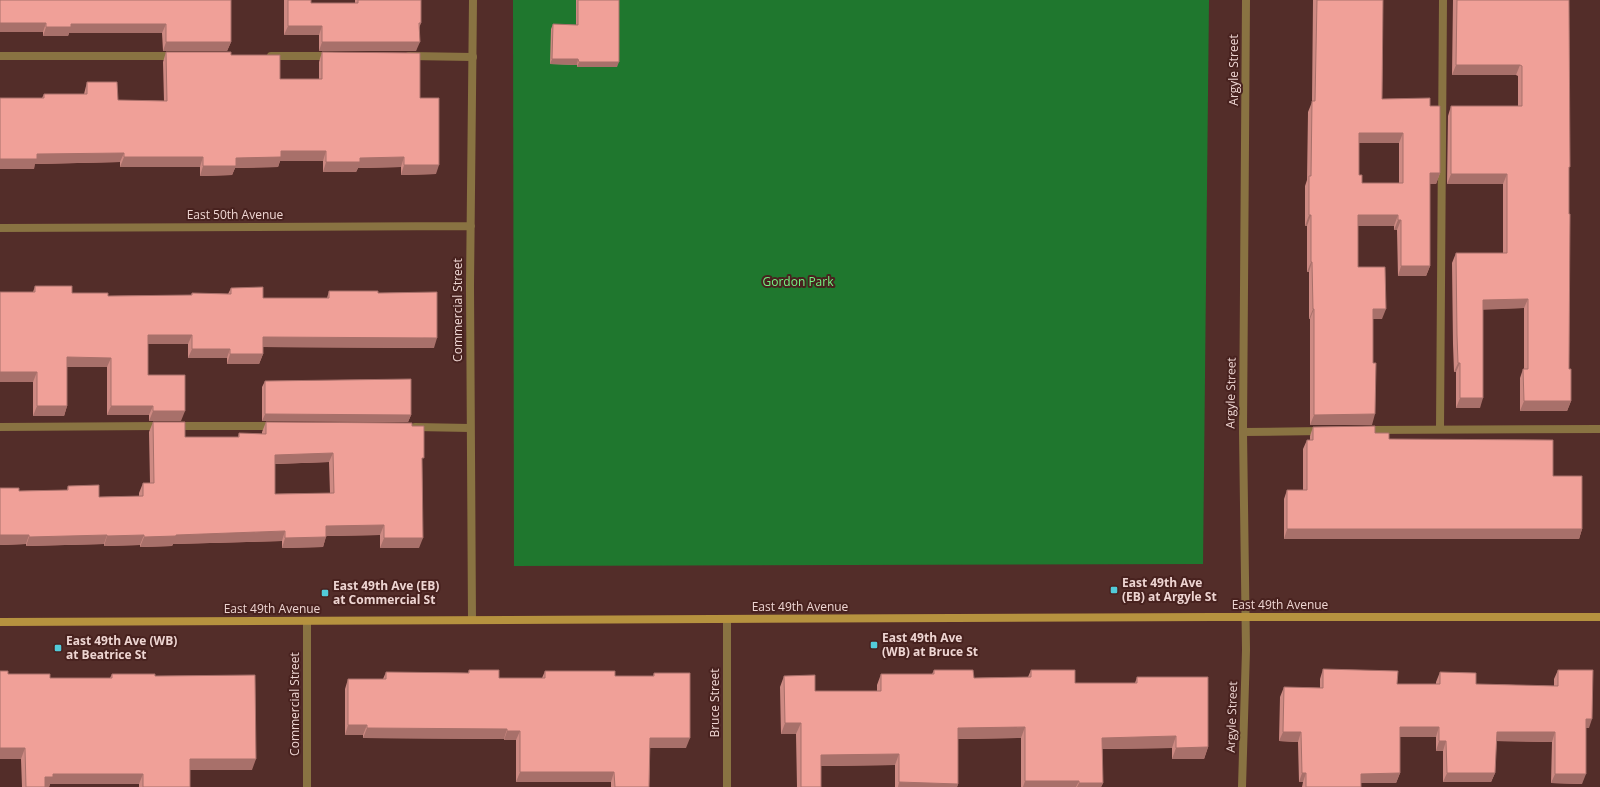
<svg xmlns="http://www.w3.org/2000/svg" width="1600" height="787" font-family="'Open Sans',sans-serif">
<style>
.green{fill:#1f772e}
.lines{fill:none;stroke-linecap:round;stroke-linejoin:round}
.lane{stroke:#897342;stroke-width:8}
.street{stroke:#897342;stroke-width:8}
.secondary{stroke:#b6923f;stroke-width:8}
.wall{fill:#ce8a83;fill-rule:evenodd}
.shaded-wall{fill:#a8706a}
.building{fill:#f0a098;stroke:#a8706a;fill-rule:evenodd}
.poi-dot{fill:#52cbd9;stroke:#48221f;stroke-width:1.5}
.labels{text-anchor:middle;stroke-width:4;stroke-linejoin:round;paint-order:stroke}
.street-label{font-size:12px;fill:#eed5d2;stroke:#48221f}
.park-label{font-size:12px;fill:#74f482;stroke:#48221f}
.poi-label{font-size:12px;font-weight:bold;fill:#eed5d2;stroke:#48221f;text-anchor:start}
</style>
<rect width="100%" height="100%" fill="#532d29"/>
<path class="green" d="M513,0H1209L1203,564L514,566Z"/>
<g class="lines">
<path class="lane" d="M0,56H175
M271,56H331
M409,56L473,57
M175,426H275
M0,427L161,426
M415,427L470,428
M1440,429L1443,0
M1366,430L1600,429
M1243,432L1322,431"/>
<path class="street" d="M0,228L471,226
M472,620L470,286L473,0
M307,787V621
M727,787V619
M1242,787L1246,650L1243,432L1246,0"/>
<path class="secondary" d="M0,622L1214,617H1600"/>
</g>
<path class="wall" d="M0,0H231V42L227,51H163L162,33H69L68,36H43V32H0Z
M284,0H311V3H355V0H421V23L419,28L416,51H319V35H284Z
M576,0H619L617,67H577V65L550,64L551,29L553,24L576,25Z
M1313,0H1383L1382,99L1430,106L1440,173L1436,184H1430V266L1426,276H1398L1397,230H1394V226H1358V267L1382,319H1373L1372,425H1310V319H1309V272H1307V226H1305V186L1307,180L1308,112L1312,102ZM1359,143H1399V183H1362L1359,175Z
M1453,0H1569V369L1571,401L1567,411H1520V378L1523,369H1524V308L1483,309L1480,408H1456V372H1454L1453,344L1452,263L1456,253H1503V184H1447L1448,116L1451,106H1518V76L1516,75H1452Z
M166,52L231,55L280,79H319V62L322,52L420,98L436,174L401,175V167L358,168L356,172H323V161H280L278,167L235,168L232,175L200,176V167H120V162L35,164L34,169L42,98L44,94H84L87,82L118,100L164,101L163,62Z
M35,286L72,293L108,296L191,295L192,293L228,294L231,288L263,298H327L329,291L378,293L434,348L263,347V354L259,364H227V358H188V344H148V375L181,421H149V415H107V367H67V406L64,416H33V292Z
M265,381L411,415L408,422L262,421V387Z
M153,422L185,437H238L239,433L262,434V432L266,422L412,426L422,463L419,548H380V535L326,536L323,547L282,548V541L173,544L172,546L140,547V545L104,546V544L26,546V544L0,545V488L19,491L67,490L68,486L99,497L139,496V493L143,483H150L149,432ZM329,462L330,493L275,494V464Z
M1313,427L1375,433L1389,439L1553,476L1582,529L1579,539H1284V499L1287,490H1303V449L1307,440H1310V436Z
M1323,669L1397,684H1436V682L1440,672L1476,684L1554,686V679L1558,670L1589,728H1586L1582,784L1551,783L1552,742L1496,741L1495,773L1491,782H1443V751H1436V737H1400V773L1396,783H1361V787H1302L1303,782H1299L1298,742L1279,741L1280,697L1284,687L1320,688V679Z
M469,670L499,678H542L545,671L615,676H653L654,673L686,748H650L649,787H611V782H516V740H504V739L363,738V735H345V689L348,679H383L386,672L468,673Z
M934,670L974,678L1028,677L1031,670L1075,683H1135L1137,677L1208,747L1204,759H1172V748L1102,749L1103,783L1101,787H1021V738L958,739V784L957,787H895V765L821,766V787H797L796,734H781L780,687L784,676L815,691H877V685L881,674H932Z
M8,674L50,678H110L112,674L155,676L252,770H190V787H139V784H50L49,787H22L21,759Z"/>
<path class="shaded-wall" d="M0,23H46L43,32H0Z
M71,24H166L162,33H69L68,36H43L46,27Z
M288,26H322L319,35H284Z
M166,42H231L227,51H163Z
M322,42H420L416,51H319Z
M552,59H578L577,65L550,64Z
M579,62H619L617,67H577Z
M1456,65H1520L1516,75H1452Z
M1359,133H1403L1399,143H1355Z
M281,151H326L323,161H280L278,167L235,168L232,175L200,176L203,166L236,158Z
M124,153L120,162L35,164L34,169H0V159L37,154Z
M124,157H203L200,167H120Z
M404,157L401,167L358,168L356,172H323L326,162L360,158Z
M404,165H439L436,174L401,175Z
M1430,173H1440L1436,184H1426Z
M1451,174H1507L1503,184H1447Z
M1309,215H1311L1307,226H1305Z
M1358,215H1398L1394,226H1354Z
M1398,220H1401L1397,230H1394Z
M1311,262H1312L1309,272H1307Z
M1401,266H1430L1426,276H1398Z
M1528,299L1524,308L1479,310L1483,300Z
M1313,309H1314L1310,319H1309Z
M1373,309H1386L1382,319H1369Z
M148,335H192L188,344H145Z
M263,337L437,338L434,348L259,347Z
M192,349H230L227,358H188Z
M230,354H263L259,364H227Z
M67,357L111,358L107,367H64Z
M1458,363H1460L1456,372H1454Z
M0,372H37L33,382H0Z
M1460,398H1483L1480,408H1456Z
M1524,401H1571L1567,411H1520Z
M37,406H67L64,416H33Z
M111,406H153L149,415H107Z
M153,411H185L181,421H149Z
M265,414L411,415L408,422L262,421Z
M1375,414L1372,425H1310L1314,415Z
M333,453L329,462L272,464L275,455Z
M384,525L380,535L323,536L326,526Z
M1287,529H1582L1579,539H1284Z
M285,531L282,541L173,544L172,546L140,547L144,537L176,535Z
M0,535H29L26,544L0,545Z
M107,535L104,544L26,546L29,537Z
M144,535L140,545L104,546L107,536Z
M326,537L323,547L282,548L285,538Z
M384,538H423L419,548H380Z
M1586,719H1592L1589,728H1583Z
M785,723H801L796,734H781Z
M348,725H367L363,735H345Z
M1025,727L1021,738L954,739L958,728Z
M1400,727H1439L1436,737H1396Z
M367,728L507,729L504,739L363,738Z
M507,731H520L516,740H504Z
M1283,732H1301L1298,742L1279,741Z
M1497,732H1555L1552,742L1493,741Z
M1176,736L1172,748L1098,749L1102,738Z
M650,738H690L686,748H646Z
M1439,741H1446L1443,751H1436Z
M1208,747L1204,759H1172L1176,748Z
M0,748H25L21,759H0Z
M899,754L895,765L817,766L821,755Z
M190,759H256L252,770H186Z
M520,772H614L611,782H516Z
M1302,773H1306L1303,782H1299Z
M1400,773L1396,783H1358L1361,774Z
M1447,773H1495L1491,782H1443Z
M53,774H143L139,784H50L49,787H41L45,777Z
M1555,774H1586L1582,784L1551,783Z
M1025,781H1079L1076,787H1023Z
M899,782L958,784L957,787H898Z
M1079,783H1103L1101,787H1077Z"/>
<path class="building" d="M0,0H231V42H166V24H71V27H46V23H0Z
M288,0H311V3H358V0H421V23H419L420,42H322V26H288Z
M578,0H619V62H579L578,59H552L553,24L578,25Z
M1317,0H1383L1382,99L1430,98V106H1440V173H1430V266H1401V220H1398V215H1358V267H1385L1386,309H1373V363H1376L1375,414L1314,415V309H1313L1312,262H1311V215H1309V176H1311L1312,101H1315ZM1359,133H1403V183H1362V175H1359Z
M1457,0H1569L1570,167H1569V214H1570L1569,369H1571V401H1524L1523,369H1528V299L1483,300V398H1460V363H1458L1457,335L1456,253H1507V174H1451V106H1522V66L1520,65H1456Z
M166,52H231V55H280V79H322V52L420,53V98H439V165H404V157L360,158V162H326V151H281V157L236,158V166H203V157H124V153L37,154V159H0V98H44V94H87V82H117L118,100L167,101Z
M35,286H72V293H108V296L192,295V293L231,294V288L263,287V298H329V291H378V293L437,292V338L263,337V354H230V349H192V335H148V375H185V411H153V406H111V358L67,357V406H37V372H0V292H35Z
M411,379V415L265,414V381Z
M153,422H185V437H239V433L266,434V422L412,423V426H424V458H422L423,538H384V525L326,526V537L285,538V531L176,535V536L144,537V535L107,536V535L29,537V535H0V488H19V491L68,490V486L99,485V497L143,496V483H154ZM333,453L334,493L275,494V455Z
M1375,426V433H1389V439L1553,440V476H1582V529H1287V490H1307V440H1313V427Z
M1323,669L1398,671L1397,684H1440V672L1476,673V684L1558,686V670H1593L1592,719H1586V774H1555V732H1497L1495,773H1447L1446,741H1439V727H1400V773L1361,774V787H1306V773H1302L1301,732H1283L1284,687L1323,688Z
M469,670H499V678H545V671H615V676H654V673H690V738H650L649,787H615L614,772H520V731H507V729L367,728V725H348V679H386V672L469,673Z
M934,670H973L974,678L1031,677V670H1075V683H1137V677H1208V747L1176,748V736L1102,738L1103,783H1079V781H1025V727L958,728V784L899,782V754L821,755V787H801V723H785L784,676L815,675V691H881V674H934Z
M0,671H8V674H50V678H112V674H155V676L255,675L256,759H190V787H143V774H53V777H45V787H26L25,748H0Z"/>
<g class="poi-dot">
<rect x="1110" y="586" width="8" height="8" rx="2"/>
<rect x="321" y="589" width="8" height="8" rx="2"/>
<rect x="870" y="641" width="8" height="8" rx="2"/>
<rect x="54" y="644" width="8" height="8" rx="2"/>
</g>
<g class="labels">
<g class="street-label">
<text transform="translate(1234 70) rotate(-90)" y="4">Argyle Street</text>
<text x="235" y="219">East 50th Avenue</text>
<text transform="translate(458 310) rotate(-90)" y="4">Commercial Street</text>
<text transform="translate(1231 393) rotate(-89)" y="4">Argyle Street</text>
<text x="1280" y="609">East 49th Avenue</text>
<text x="800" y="611">East 49th Avenue</text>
<text x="272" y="613">East 49th Avenue</text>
<text transform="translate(715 703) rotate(-90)" y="4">Bruce Street</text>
<text transform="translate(295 704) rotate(-90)" y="4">Commercial Street</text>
<text transform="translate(1232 717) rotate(-88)" y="4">Argyle Street</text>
</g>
<g class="park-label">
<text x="798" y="286">Gordon Park</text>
</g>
<g class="poi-label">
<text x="1122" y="587">East 49th Ave<tspan x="1122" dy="14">(EB) at Argyle St</tspan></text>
<text x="333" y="590">East 49th Ave (EB)<tspan x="333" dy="14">at Commercial St</tspan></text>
<text x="882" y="642">East 49th Ave<tspan x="882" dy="14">(WB) at Bruce St</tspan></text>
<text x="66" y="645">East 49th Ave (WB)<tspan x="66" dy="14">at Beatrice St</tspan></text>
</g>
</g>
</svg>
